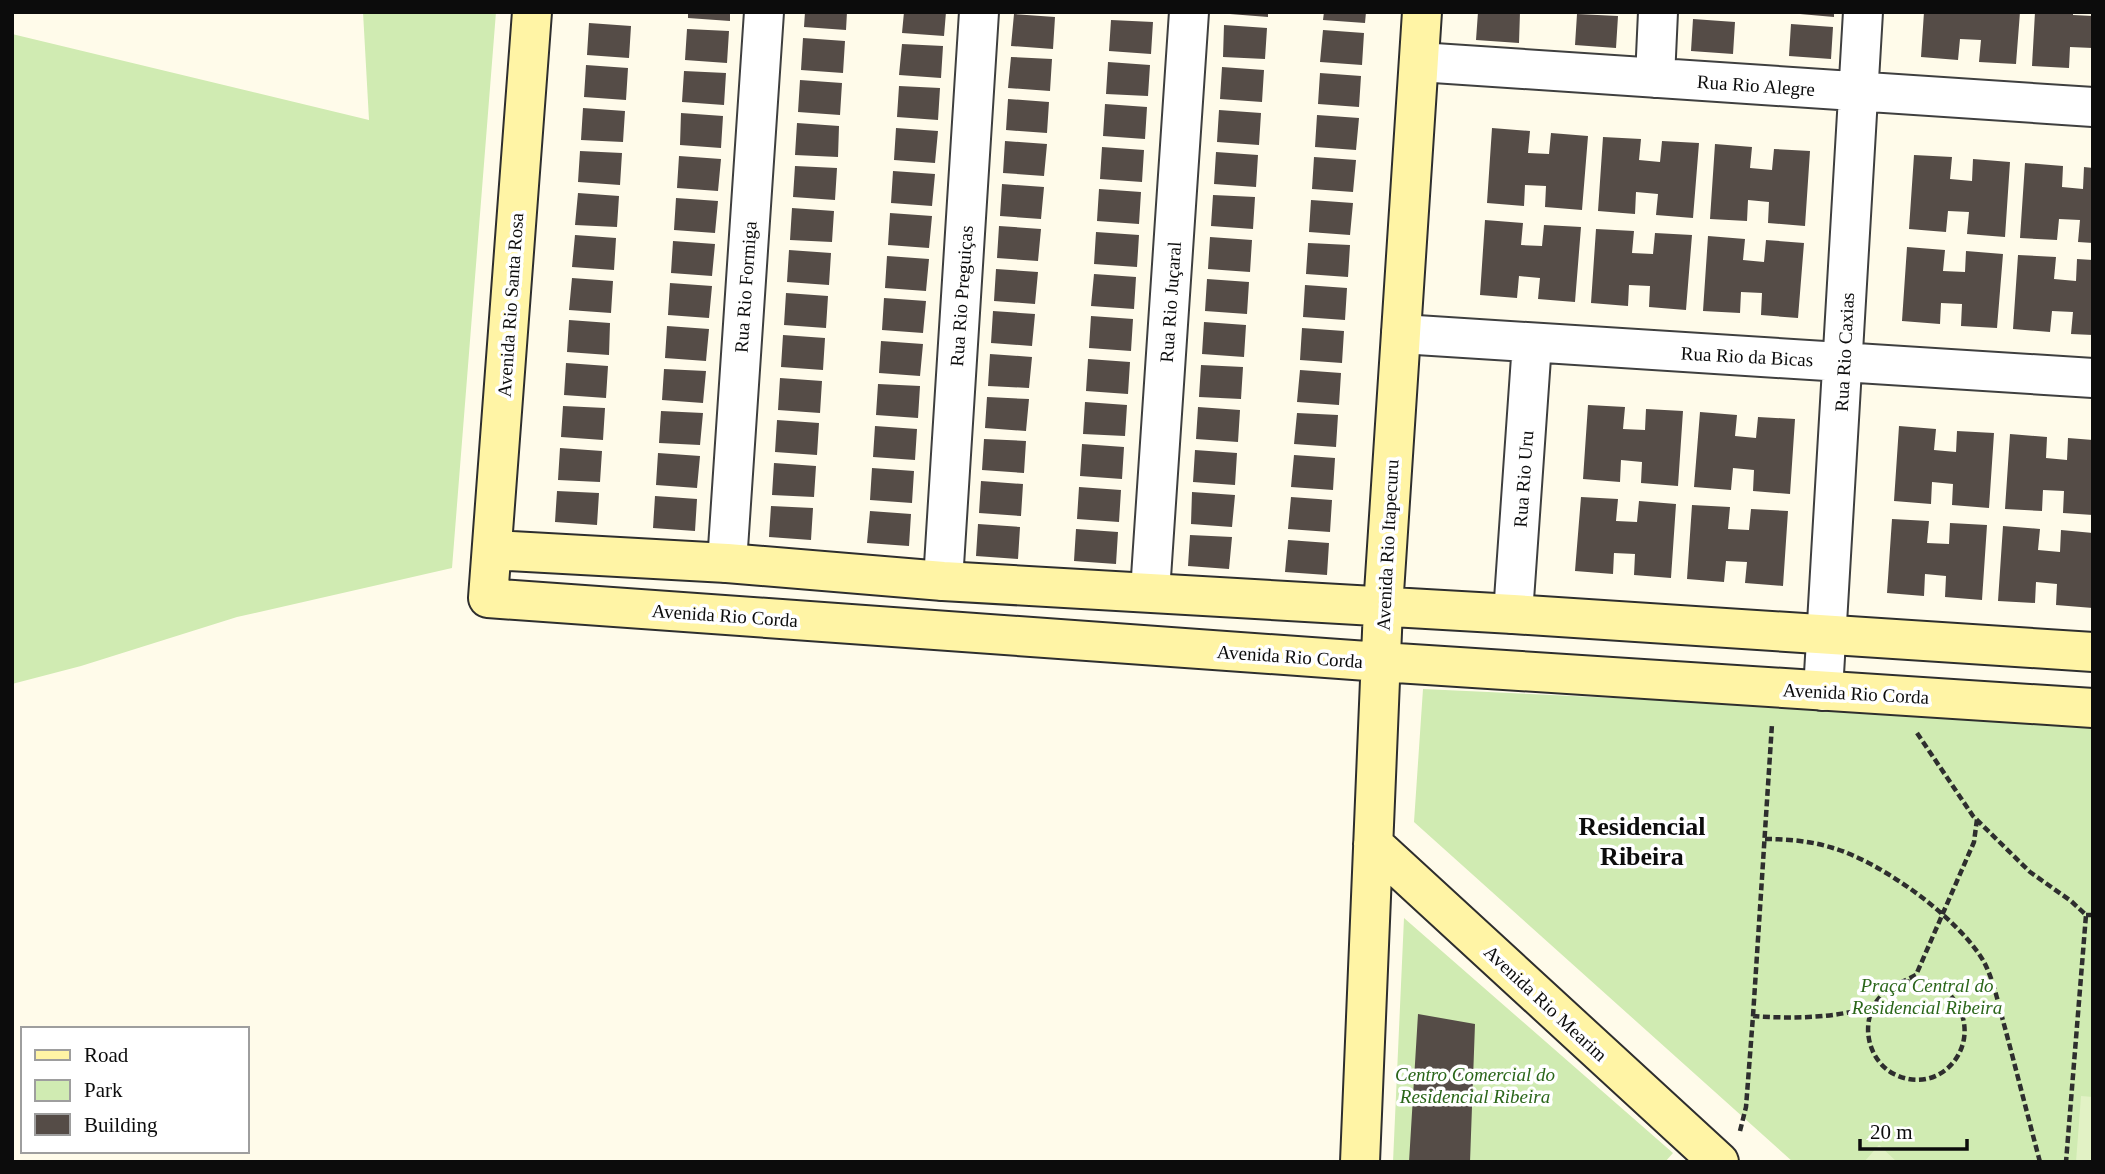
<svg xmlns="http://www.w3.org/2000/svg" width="2105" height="1174" font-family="Georgia,serif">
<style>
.green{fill:#d0ebb2}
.pitch{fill:#e2f2c5}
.building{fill:#554c47}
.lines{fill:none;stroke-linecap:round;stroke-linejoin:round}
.street-casing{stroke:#3f3f3f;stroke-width:42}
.secondary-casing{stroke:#2e2e2e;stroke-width:42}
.path{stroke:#2e2e2e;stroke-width:4.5;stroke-dasharray:7 3.5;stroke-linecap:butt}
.street{stroke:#fff;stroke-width:38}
.secondary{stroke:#fff4a5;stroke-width:38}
.labels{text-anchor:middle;stroke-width:7;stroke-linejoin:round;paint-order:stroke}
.street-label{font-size:19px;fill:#0c0c0c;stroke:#fff}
.park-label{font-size:19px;font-style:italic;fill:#2a6619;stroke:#fff}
.district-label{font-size:26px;font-weight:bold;fill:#0c0c0c;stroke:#fff}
</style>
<rect width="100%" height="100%" fill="#fffbea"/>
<path class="green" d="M363,12H496L452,568L237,617L81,666L12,684V34L369,120Z
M1423,689L1784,706L2093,725V1162H1793L1414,822Z
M1404,918L1673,1153L1665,1162H1393Z"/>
<path class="pitch" d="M2081,1096L2093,1097V1162H2076Z
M1879,1145L1897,1162H1864Z"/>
<path class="building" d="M688,12H730V21L688,18Z
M805,12H847L846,30L804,27Z
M904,12H946L944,36L902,33Z
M1231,12H1268V17L1230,14Z
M1324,12H1366L1365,23L1323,20Z
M1478,12H1520L1519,43L1476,40Z
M1800,12H1834V17L1800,14Z
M1924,12H2020L2016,64L1979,62L1981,40L1960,39L1958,60L1921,57Z
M2035,12H2073V15L2093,16V48L2070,47L2069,68L2032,66Z
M1014,14L1055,17L1053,49L1011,46Z
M1577,14L1618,16L1616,48L1575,45Z
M1693,19L1735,22L1733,54L1691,51Z
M1111,20L1153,22L1151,54L1109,51Z
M589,23L631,26L629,58L587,55Z
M1791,24L1833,27L1831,59L1789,56Z
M1224,25L1267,28L1265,59L1223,57Z
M687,29L729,31L727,63L685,60Z
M1323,30L1364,33L1362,65L1320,62Z
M803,38L845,41L843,73L801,70Z
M902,44L943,46L941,78L899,75Z
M1011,57L1052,59L1050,91L1008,88Z
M1108,62L1150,65L1148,96L1106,94Z
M586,65L628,68L626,100L584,97Z
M1222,67L1264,70L1262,102L1220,99Z
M684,71L726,73L724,105L682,102Z
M1320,73L1361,76L1359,107L1318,104Z
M800,80L842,83L840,115L798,112Z
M899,86L940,88L938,120L897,117Z
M1008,99L1049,102L1047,133L1006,130Z
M1105,104L1147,107L1145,139L1103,136Z
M583,108L625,111L623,142L581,140Z
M1219,110L1261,113L1259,145L1217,142Z
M681,113L723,116L721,148L680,145Z
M1317,115L1359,118L1356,150L1315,147Z
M797,123L839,126L838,157L795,155Z
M896,128L938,131L935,163L894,160Z
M1492,128L1530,131L1528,153L1549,154L1551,133L1588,136L1582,210L1545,207L1546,186L1525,185L1524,206L1487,203Z
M1603,137L1641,139L1639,160L1660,162L1662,141L1699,143L1693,218L1656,215L1658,194L1636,192L1635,214L1598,211Z
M1005,141L1047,144L1044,176L1003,173Z
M1715,144L1752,147L1750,168L1772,170L1774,149L1810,151L1805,226L1768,223L1769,202L1748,200L1747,221L1710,219Z
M1102,147L1144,150L1142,182L1100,179Z
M580,151L622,153L620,185L578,182Z
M1216,152L1258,155L1256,187L1214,184Z
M1914,155L1952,157L1950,179L1972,181L1973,159L2010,162L2005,237L1967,234L1969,212L1948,211L1946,232L1909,229Z
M679,156L721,159L718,191L677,188Z
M1314,157L1356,160L1353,192L1312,189Z
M2025,163L2063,166L2062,187L2083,189L2084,167L2093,168V243L2078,242L2080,220L2059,219L2057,240L2020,238Z
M795,166L837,168L835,200L793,197Z
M893,171L935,174L932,206L891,203Z
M1002,184L1044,187L1041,219L1000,216Z
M1099,189L1141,192L1139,224L1097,221Z
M578,193L619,196L617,227L575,225Z
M1213,195L1255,197L1253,229L1211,226Z
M676,198L718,201L715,233L674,230Z
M1311,200L1353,203L1350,235L1309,232Z
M792,208L834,211L832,242L790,240Z
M890,213L932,216L929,248L888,245Z
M1485,220L1523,223L1521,245L1542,246L1544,225L1581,227L1575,302L1538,299L1540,278L1519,276L1517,298L1480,295Z
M999,226L1041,229L1038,261L997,258Z
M1596,229L1634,231L1632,253L1653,254L1655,233L1692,235L1686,310L1649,307L1650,286L1629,285L1628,306L1591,303Z
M1096,232L1139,235L1137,267L1094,264Z
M575,235L616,238L614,270L572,267Z
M1708,236L1745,239L1743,260L1764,262L1766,240L1804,243L1798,318L1761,315L1762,293L1741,292L1740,313L1703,311Z
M1210,237L1252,240L1250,272L1208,269Z
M673,241L715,244L712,276L671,273Z
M1308,243L1350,245L1348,277L1306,274Z
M1907,247L1945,250L1943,271L1965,272L1966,251L2003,254L1997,328L1961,326L1962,304L1941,303L1940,324L1902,321Z
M789,250L831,253L829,285L787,282Z
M2018,255L2056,257L2054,279L2076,281L2077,259L2093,260V335L2071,334L2073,312L2052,311L2050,332L2013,329Z
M887,256L929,259L926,291L885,288Z
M996,269L1038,272L1035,304L994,301Z
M1094,274L1136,277L1134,309L1091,306Z
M572,278L613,281L611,313L569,310Z
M1207,279L1249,282L1247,314L1205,311Z
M670,283L712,286L709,318L668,315Z
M1305,285L1347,288L1345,320L1303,317Z
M786,293L828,296L826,328L784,325Z
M884,298L926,301L923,333L882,330Z
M993,311L1035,314L1032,346L991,343Z
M1091,316L1133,319L1131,351L1089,348Z
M569,320L610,323L609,355L567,352Z
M1204,322L1246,325L1244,357L1202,354Z
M667,326L709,329L706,361L665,358Z
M1302,328L1344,331L1342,363L1300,360Z
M783,335L825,338L823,370L781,367Z
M881,341L923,344L920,376L879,373Z
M990,354L1032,357L1029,388L988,386Z
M1088,359L1130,362L1128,394L1086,391Z
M566,363L608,366L606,398L564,395Z
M1201,365L1243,367L1241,399L1199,397Z
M664,369L706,371L703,403L662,400Z
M1300,370L1341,373L1339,405L1297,402Z
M780,378L822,381L820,413L778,410Z
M878,384L920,386L918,418L876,415Z
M987,397L1029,399L1026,431L985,428Z
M1085,402L1127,405L1125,436L1083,434Z
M1588,405L1625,407L1623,429L1645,430L1646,409L1683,411L1678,486L1641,483L1642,462L1621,460L1620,482L1583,479Z
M563,406L605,408L603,440L561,437Z
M1198,407L1240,410L1238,442L1196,439Z
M661,411L703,413L700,445L659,443Z
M1700,412L1737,415L1735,436L1756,438L1758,417L1795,419L1790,494L1753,491L1754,470L1733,468L1731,490L1694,487Z
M1297,413L1338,415L1336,447L1294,444Z
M777,420L819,423L817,455L775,452Z
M875,426L917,429L915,460L873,457Z
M1899,426L1936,429L1934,450L1956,452L1957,431L1994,433L1989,508L1952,505L1953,484L1932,482L1931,504L1894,501Z
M2010,434L2047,437L2046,458L2067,460L2068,438L2093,440V515L2063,513L2064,491L2043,490L2042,511L2005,509Z
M984,439L1026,441L1024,473L982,470Z
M1082,444L1124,447L1122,479L1080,476Z
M560,448L602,451L600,482L558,480Z
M1195,450L1237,453L1235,485L1193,482Z
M658,453L700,456L697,488L656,485Z
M1294,455L1335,458L1333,490L1291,487Z
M774,463L816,466L814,497L772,495Z
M872,468L914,471L912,503L870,500Z
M981,481L1023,484L1021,516L979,513Z
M1079,487L1121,490L1119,522L1077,519Z
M557,491L599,493L597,525L555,522Z
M1192,492L1235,495L1232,527L1191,524Z
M655,496L697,499L695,531L653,528Z
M1291,497L1332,500L1330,532L1288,529Z
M1581,497L1618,499L1616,521L1637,522L1639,501L1676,504L1671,578L1634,575L1635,554L1614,553L1613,574L1575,571Z
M1692,505L1730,507L1728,529L1749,530L1751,509L1788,511L1783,586L1745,583L1747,562L1726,561L1724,582L1687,579Z
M771,506L813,508L811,540L769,537Z
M870,511L911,514L909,546L867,543Z
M1892,519L1929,521L1927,543L1949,544L1950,523L1987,525L1982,600L1945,597L1946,576L1925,574L1924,596L1887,593Z
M978,524L1020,527L1018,559L976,556Z
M2003,526L2040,529L2038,550L2060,552L2061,530L2093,533V608L2056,605L2057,584L2036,582L2035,603L1998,601Z
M1076,529L1118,532L1116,564L1074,561Z
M1190,535L1232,537L1229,569L1188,566Z
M1288,540L1329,543L1327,575L1285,572Z
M1418,1014L1475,1024L1470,1162H1409Z"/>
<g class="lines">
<defs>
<path id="street" d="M1419,62L2093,107
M1655,78L1658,12
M1401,334L2093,378
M727,563L764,12
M943,581L979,12
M1150,592L1189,12
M1513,614L1532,343
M1823,691L1863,12"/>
<path id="secondary" d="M532,12L488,598L1381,662L2093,708
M492,550L727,563L943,581L1513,614L2093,652
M1373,844L1719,1162
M1360,1162L1383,608L1422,12"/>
</defs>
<use href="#street" class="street-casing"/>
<use href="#secondary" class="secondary-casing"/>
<path class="path" d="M1917,733L1973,816L2030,872L2071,901L2086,915L2066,1162
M1765,839C1788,839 1811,841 1833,848C1881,862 1959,918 1984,962C1994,981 1999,1007 2005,1028C2017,1073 2028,1117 2040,1162
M2086,915H2093
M1903,982C1909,982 1917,980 1924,981C1933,982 1945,989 1951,996C1988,1039 1943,1099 1894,1074C1867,1060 1859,1021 1880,997C1889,986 1903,982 1916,975L1974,842L1977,819
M1753,1016L1772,724
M1740,1131L1746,1107L1753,1016C1792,1019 1834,1018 1872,1007"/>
<use href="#street" class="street"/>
<use href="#secondary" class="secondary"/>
</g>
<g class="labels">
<g class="street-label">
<text transform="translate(1756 85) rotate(4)" y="7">Rua Rio Alegre</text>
<text transform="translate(745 287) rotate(-86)" y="7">Rua Rio Formiga</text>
<text transform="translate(961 296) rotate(-86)" y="7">Rua Rio Preguiças</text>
<text transform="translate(1170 302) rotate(-86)" y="7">Rua Rio Juçaral</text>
<text transform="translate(510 305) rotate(-86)" y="7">Avenida Rio Santa Rosa</text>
<text transform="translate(1844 352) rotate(-87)" y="7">Rua Rio Caxias</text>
<text transform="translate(1747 356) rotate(3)" y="7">Rua Rio da Bicas</text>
<text transform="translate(1523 479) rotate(-86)" y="7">Rua Rio Uru</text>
<text transform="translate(1387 545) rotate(-87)" y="7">Avenida Rio Itapecuru</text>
<text transform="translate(725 615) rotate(4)" y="7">Avenida Rio Corda</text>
<text transform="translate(1290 656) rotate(4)" y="7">Avenida Rio Corda</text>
<text transform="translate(1856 693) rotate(3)" y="7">Avenida Rio Corda</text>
<text transform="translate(1546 1003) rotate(43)" y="7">Avenida Rio Mearim</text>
</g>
<g class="park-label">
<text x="1927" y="992">Praça Central do<tspan x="1927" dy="22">Residencial Ribeira</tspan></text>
<text x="1475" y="1081">Centro Comercial do<tspan x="1475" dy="22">Residencial Ribeira</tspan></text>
</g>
<g class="district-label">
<text x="1642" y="835">Residencial<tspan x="1642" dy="30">Ribeira</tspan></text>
</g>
</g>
<rect width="2105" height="1174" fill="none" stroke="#0c0c0c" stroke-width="28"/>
<rect x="21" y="1027" width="228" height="126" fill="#ffffff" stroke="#9e9e9e" stroke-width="2"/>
<rect x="35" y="1050" width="35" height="10" fill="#fff4a5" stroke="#9e9e9e" stroke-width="2"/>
<text x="84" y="1062" font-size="21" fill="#0c0c0c">Road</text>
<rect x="35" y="1080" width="35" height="21" fill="#d0ebb2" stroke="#9e9e9e" stroke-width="2"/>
<text x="84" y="1097" font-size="21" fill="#0c0c0c">Park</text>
<rect x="35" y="1114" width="35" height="21" fill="#554c47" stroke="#9e9e9e" stroke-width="2"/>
<text x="84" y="1132" font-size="21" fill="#0c0c0c">Building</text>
<path d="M1860 1139v10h107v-10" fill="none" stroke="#0c0c0c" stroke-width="3.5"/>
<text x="1870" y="1139" font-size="21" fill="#0c0c0c" stroke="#ffffff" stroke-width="5" paint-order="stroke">20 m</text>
</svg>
